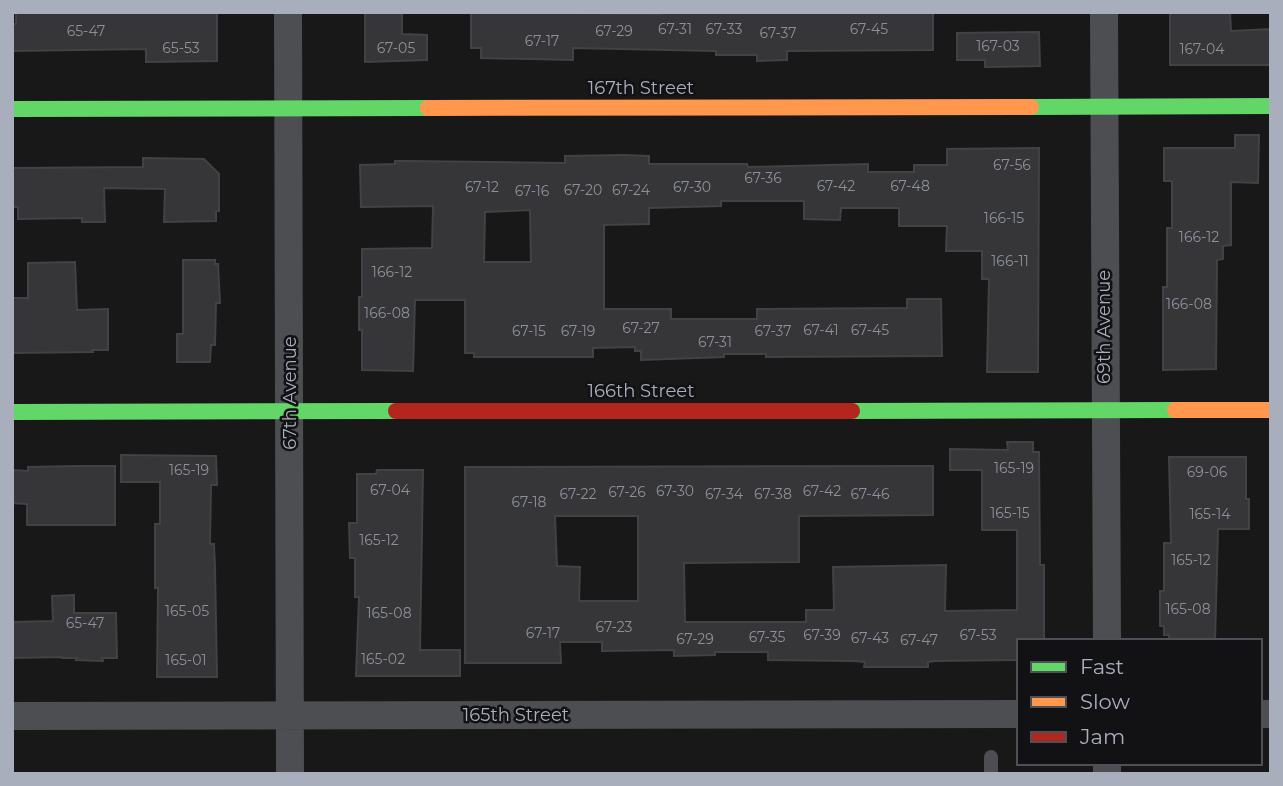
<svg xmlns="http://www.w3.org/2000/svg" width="1283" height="786" font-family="Montserrat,sans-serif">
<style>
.building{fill:#363638;stroke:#414245;stroke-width:2;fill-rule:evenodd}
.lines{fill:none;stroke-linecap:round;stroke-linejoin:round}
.lane{stroke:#4c4e52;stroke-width:14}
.street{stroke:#4c4e52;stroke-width:28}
.fast{stroke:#63d668;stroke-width:16}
.slow{stroke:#ff974d;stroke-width:16}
.jam{stroke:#b3261e;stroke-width:16}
.labels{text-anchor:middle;stroke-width:5;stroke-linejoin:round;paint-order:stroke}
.number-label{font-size:14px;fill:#8c909a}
.street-label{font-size:18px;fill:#a8aebb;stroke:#121215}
</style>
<rect width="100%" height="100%" fill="#181819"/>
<path class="building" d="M16,12H217V61L146,62V49L12,51V24H16Z
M365,12H402V34L427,35V60L365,62Z
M471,12L660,14V12H933V50L787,51V60L757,61V55H716V51L573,48V60L481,58V48H471Z
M1170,12H1230L1231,31L1271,29V65H1170Z
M1039,32L1040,66L985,67V60H957V33Z
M1235,135H1259L1258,183L1231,182V245L1223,246V259L1217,260L1216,369L1163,370V287H1167V228H1172V181H1164V148H1235Z
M1039,148L1038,372H987L989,279H982V251H946L947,226H899V208H841L840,220L804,219V201H721V206L649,208V224L604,225V309H671V319H757V309L907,308V299H941L942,356L766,357V354H724V357L641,360V351H635V347L593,348V357H474V353H465V300H415L413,371L362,370V330H359V297H362V249L432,248L433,206L361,207L360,165L395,164V161H410L565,163V156L624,155L649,156V164H747L748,167L868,164V172H914V165H947V149ZM530,210L531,262H484L485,212Z
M143,158L204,159L219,174V211H216V221L164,222L165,189L104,188L105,222H82V218L18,219V207H12V168L143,167Z
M183,260H215V264H218L220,303H216L215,345H211L210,362H177V334H183Z
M75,262L77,310L108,309V350H92L93,352L12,353V298H28V263Z
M1007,442H1033V452H1039L1040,565H1044V641H1019V660L935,661L928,662V667H864L865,662L853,661L768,660V652H715V655L674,656V650L602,651V642H560L561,663H465V467L933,466V515L799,516V562L684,563L685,622H806V610H834L833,567L946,565L945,611L1017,610V530H982V470H950V449L1008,450ZM555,516H638V601H579L580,567L557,566Z
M121,455L216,456L217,485H211L210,544H214L215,567L217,677H157L158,588H155V524H160V482H121Z
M1169,457H1246V499H1249V529H1218L1215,641H1169V635H1164V626H1160V591H1164V543H1171Z
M80,466H115V525H27V504L12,503V470L28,471V467Z
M377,470H423L420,650H460V676H356L359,597H355V558H350L349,523H357V474H376Z
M74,595V613H116L117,658H102L103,661L76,660L77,658H62V657L12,658V622L53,621L52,596Z"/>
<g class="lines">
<path class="lane" d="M991,774V757"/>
<path class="street" d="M288,12L290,774
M1104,12L1107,641
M1260,714H1271
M12,716L1019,714
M1107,774V763"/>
<path class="fast" d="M1031,107L1271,106
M12,109L428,108
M852,411L1175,410
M12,412L396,411"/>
<path class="slow" d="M428,108L1031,107
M1175,410H1271"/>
<path class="jam" d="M396,411H852"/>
</g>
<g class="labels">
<g class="number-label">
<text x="675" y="34">67-31</text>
<text x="724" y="34">67-33</text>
<text x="869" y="34">67-45</text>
<text x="86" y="36">65-47</text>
<text x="614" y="36">67-29</text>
<text x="778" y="38">67-37</text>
<text x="542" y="46">67-17</text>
<text x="998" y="51">167-03</text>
<text x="181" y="53">65-53</text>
<text x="396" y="53">67-05</text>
<text x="1202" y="54">167-04</text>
<text x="1012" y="170">67-56</text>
<text x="763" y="183">67-36</text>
<text x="836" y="191">67-42</text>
<text x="910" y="191">67-48</text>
<text x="482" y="192">67-12</text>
<text x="692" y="192">67-30</text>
<text x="583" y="195">67-20</text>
<text x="631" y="195">67-24</text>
<text x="532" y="196">67-16</text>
<text x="1004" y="223">166-15</text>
<text x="1199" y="242">166-12</text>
<text x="1010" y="266">166-11</text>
<text x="392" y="277">166-12</text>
<text x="1189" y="309">166-08</text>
<text x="387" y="318">166-08</text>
<text x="641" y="333">67-27</text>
<text x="821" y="335">67-41</text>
<text x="870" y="335">67-45</text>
<text x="529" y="336">67-15</text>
<text x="578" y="336">67-19</text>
<text x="773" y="336">67-37</text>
<text x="715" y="347">67-31</text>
<text x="1014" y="473">165-19</text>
<text x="189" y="475">165-19</text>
<text x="1207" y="477">69-06</text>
<text x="390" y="495">67-04</text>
<text x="675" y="496">67-30</text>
<text x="822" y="496">67-42</text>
<text x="627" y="497">67-26</text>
<text x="578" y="499">67-22</text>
<text x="724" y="499">67-34</text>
<text x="773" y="499">67-38</text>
<text x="870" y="499">67-46</text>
<text x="529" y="507">67-18</text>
<text x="1010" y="518">165-15</text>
<text x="1210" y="519">165-14</text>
<text x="379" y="545">165-12</text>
<text x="1191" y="565">165-12</text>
<text x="1188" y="614">165-08</text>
<text x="187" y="616">165-05</text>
<text x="389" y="618">165-08</text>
<text x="85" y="628">65-47</text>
<text x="614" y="632">67-23</text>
<text x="543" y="638">67-17</text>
<text x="822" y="640">67-39</text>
<text x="978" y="640">67-53</text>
<text x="767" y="642">67-35</text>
<text x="870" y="643">67-43</text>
<text x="695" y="644">67-29</text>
<text x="919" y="645">67-47</text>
<text x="383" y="664">165-02</text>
<text x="186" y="665">165-01</text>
</g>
<g class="street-label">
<text x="641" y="94">167th Street</text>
<text transform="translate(1104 327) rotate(-90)" y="6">69th Avenue</text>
<text x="641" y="397">166th Street</text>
<text transform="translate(290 393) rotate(-90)" y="6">67th Avenue</text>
<text x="516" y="721">165th Street</text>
</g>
</g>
<rect width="1283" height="786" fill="none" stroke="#a8aebb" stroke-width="28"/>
<rect x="1017" y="639" width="245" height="126" fill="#121215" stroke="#4e5057" stroke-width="2"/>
<rect x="1031" y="662" width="35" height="10" fill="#63d668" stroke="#4e5057" stroke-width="2"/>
<text x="1080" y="674" font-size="21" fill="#a8aebb">Fast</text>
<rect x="1031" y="697" width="35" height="10" fill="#ff974d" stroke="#4e5057" stroke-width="2"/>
<text x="1080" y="709" font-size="21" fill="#a8aebb">Slow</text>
<rect x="1031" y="732" width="35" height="10" fill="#b3261e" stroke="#4e5057" stroke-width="2"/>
<text x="1080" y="744" font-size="21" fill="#a8aebb">Jam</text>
</svg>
